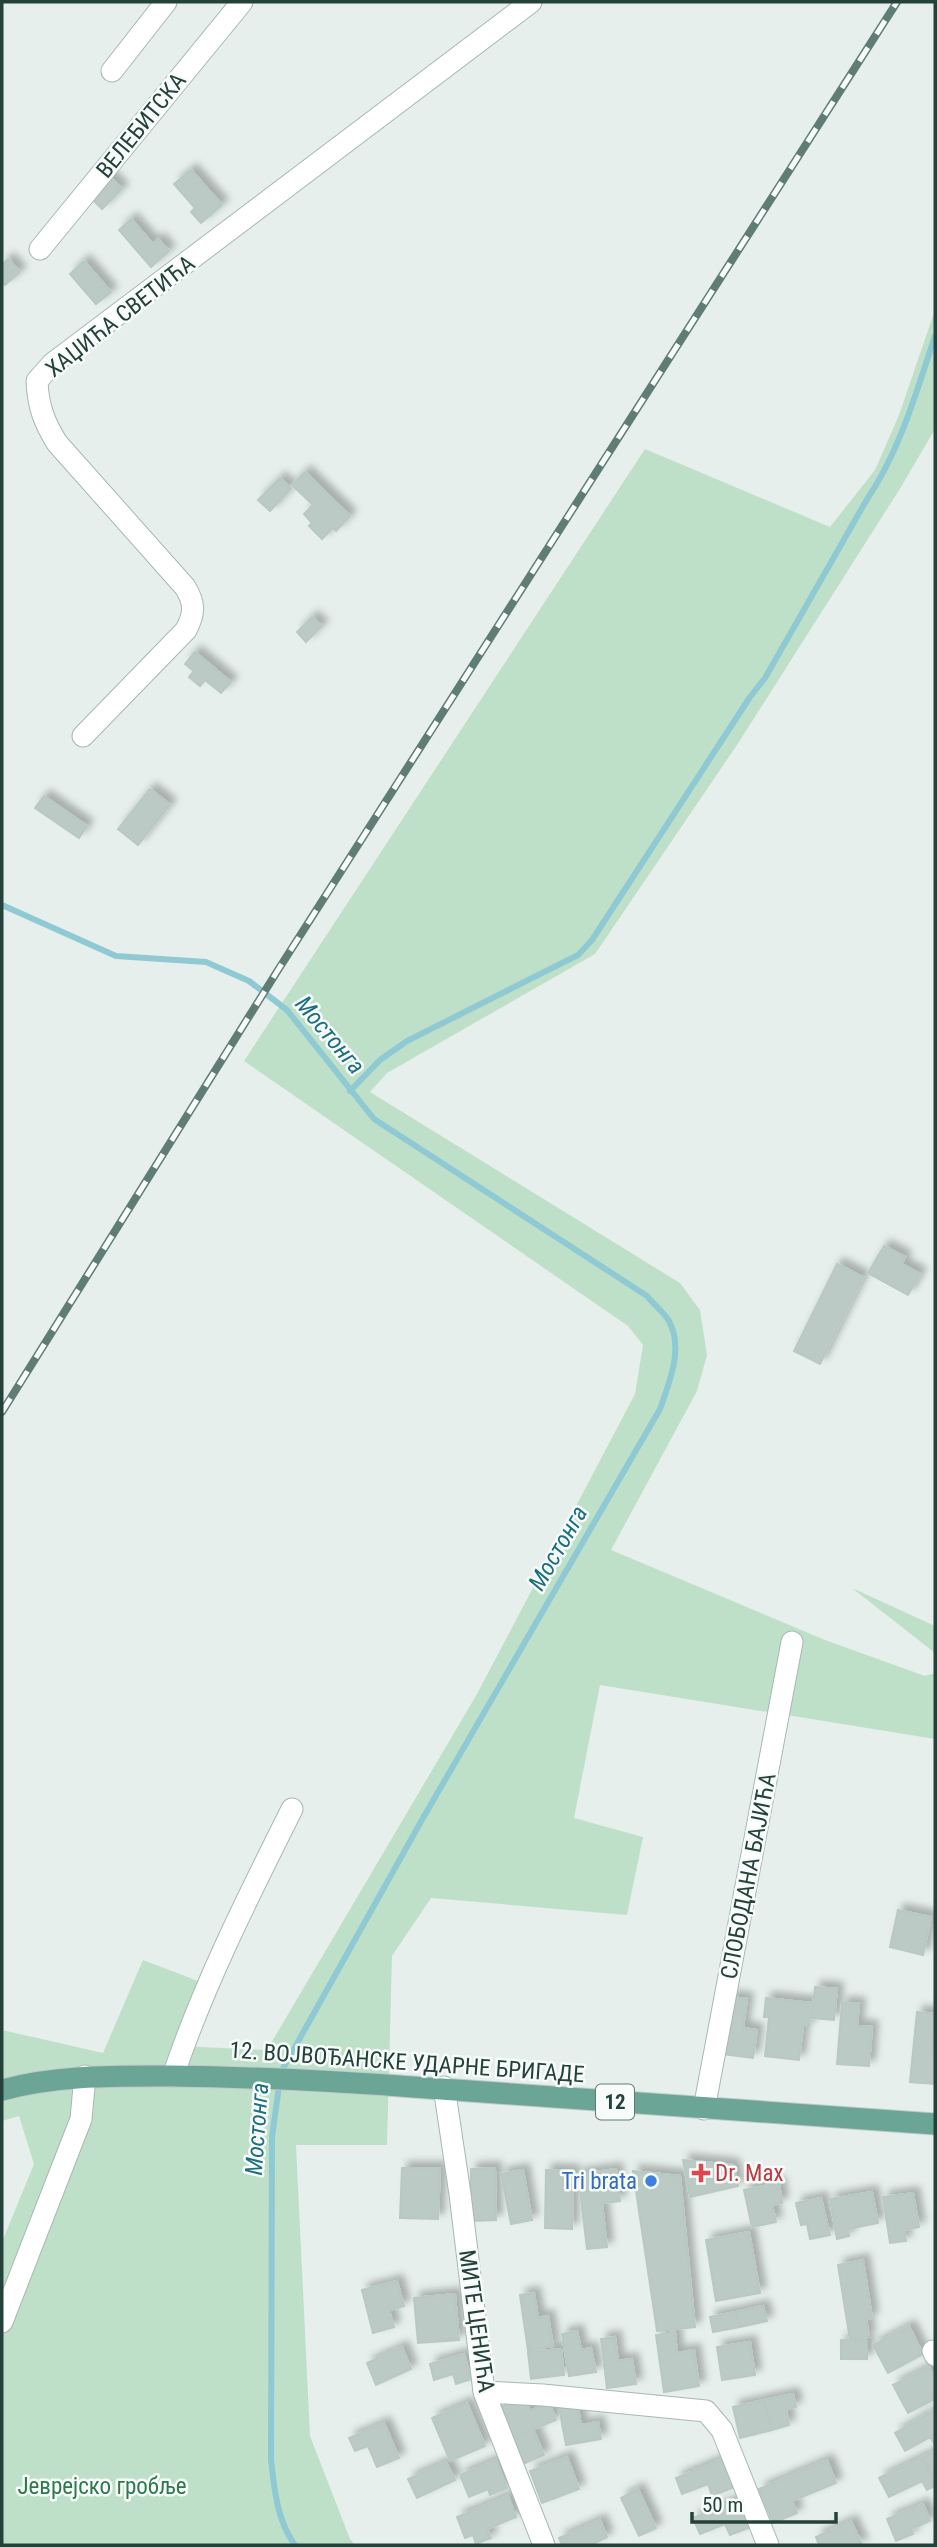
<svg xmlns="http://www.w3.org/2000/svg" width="937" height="2547" font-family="'Roboto Condensed',sans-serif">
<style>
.green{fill:#bfe0c8}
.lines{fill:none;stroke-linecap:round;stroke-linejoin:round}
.stream{stroke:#8ec9d4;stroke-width:6}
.building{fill:#bbcac4;stroke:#b8c9c2;stroke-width:2;filter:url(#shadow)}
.minor-casing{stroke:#a8b8b2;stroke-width:23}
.major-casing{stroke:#c2cac8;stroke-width:23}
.minor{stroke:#fff;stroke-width:21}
.major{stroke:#6aa596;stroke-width:21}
.rail-casing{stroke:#5f7d75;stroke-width:8}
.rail{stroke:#f7fbf9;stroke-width:5;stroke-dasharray:16;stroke-linecap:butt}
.health-dot{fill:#e0444e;stroke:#f7fbf9;stroke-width:2.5}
.shop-dot{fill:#3f7fe0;stroke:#f7fbf9;stroke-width:2.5}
.labels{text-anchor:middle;stroke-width:5;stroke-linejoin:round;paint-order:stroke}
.shield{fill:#f7fbf9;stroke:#637a73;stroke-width:2}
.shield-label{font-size:21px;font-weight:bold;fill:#24423a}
.street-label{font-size:23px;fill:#24423a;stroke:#f7fbf9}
.health-label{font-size:23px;fill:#be3a42;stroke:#f7fbf9;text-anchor:start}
.shop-label{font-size:23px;fill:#366cbe;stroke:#f7fbf9;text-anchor:end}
.park-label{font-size:23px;fill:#2d7a4b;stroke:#f7fbf9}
.water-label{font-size:24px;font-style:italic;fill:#1c6f80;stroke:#f7fbf9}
</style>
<defs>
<filter id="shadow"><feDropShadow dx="6" dy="-6" stdDeviation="3.5" flood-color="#0004"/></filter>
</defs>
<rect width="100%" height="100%" fill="#e6efeb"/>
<path class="green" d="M935,310V429L901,487L737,745L595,954L387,1073L370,1092L680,1283L700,1310L707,1355L697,1391L611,1550L825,1640L925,1676L935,1673V1739L600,1685L574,1818L643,1837L627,1915L431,1898L392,1956L387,2145H296L310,2436L350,2539L355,2545H2V2242L34,2164L19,2116L2,2121V2030L103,2053L143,1960L198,1981L177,2046L267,2050L477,1694L635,1394L643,1345L628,1326L244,1061L645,449L830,527L875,470L899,415Z
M852,1588L935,1626V1653Z"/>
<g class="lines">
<path class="stream" d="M2,905L116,956L206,962L249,981L287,1010L374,1119L647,1296C653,1304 664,1312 669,1321C684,1349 669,1383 660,1409L423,1818L281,2072L272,2137L271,2459C274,2488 277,2521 295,2545
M350,1091L380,1060L407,1041L578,955L592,940L750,697L765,678L866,501C900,451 916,393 935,336"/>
</g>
<path class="building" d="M191,170L222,205L201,223L191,212L195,208L174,184Z
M106,173L122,189L102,209L86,193Z
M131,219L153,244L158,239L169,251L151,267L119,230Z
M8,259L20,272L5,285L2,281V265Z
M84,261L111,292L96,304L70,274Z
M305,472L350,516L336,531L333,528L322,539L309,526L312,523L304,514L313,505L292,485Z
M280,478L291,489L270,511L258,500Z
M312,617L322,626L306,642L297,632Z
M195,652L231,682L221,693L205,680L200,686L189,677L194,671L185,664Z
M150,789L170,805L138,845L118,829Z
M44,796L87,826L79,838L35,808Z
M884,1246L905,1257L902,1264L920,1274L908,1295L868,1273Z
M837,1264L863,1277L820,1364L794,1351Z
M898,1910L931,1917L923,1955L890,1947Z
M815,1987L837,1989L834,2020L812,2018Z
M729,1997L747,1999L743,2028L757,2030L753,2058L721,2054Z
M766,1998L811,2003L809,2026H803L799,2060L765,2056L769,2017H764Z
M842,2003L859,2004L857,2026L872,2027L869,2066L837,2064Z
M917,2012L935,2014L933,2053H935V2084L910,2082Z
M683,2160L733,2165L738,2186L690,2197Z
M402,2168H440L438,2219L400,2218Z
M495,2168L496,2220L471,2221V2169Z
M616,2169L620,2201L602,2203L607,2247L587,2249L578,2174Z
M523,2170L532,2220L511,2224L501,2174Z
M546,2170L573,2171L572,2229L545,2228Z
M633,2171L680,2176L695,2327L657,2331Z
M779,2183L782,2203L772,2205L776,2222L752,2227L744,2190Z
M872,2192L878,2223L848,2229L849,2236L837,2239L830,2199Z
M913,2193L919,2227L904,2230L906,2241L890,2243L883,2197Z
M821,2198L830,2235L810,2239L807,2224L801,2225L796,2203Z
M749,2232L760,2293L716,2301L706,2240Z
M863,2260L872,2318L866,2319L869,2337L850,2340L838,2265Z
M397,2281L404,2306L389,2310L394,2327L373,2333L362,2290Z
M534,2293L538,2318L548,2316L553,2346L528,2350L520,2295Z
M455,2294L459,2340L418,2343L414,2298Z
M763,2306L767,2321L740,2327L736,2312Z
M736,2312L740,2327L713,2332L710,2317Z
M909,2326L923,2354L888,2373L873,2345Z
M577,2331L581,2350L591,2348L596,2372L569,2376L562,2334Z
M675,2332L677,2353L694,2350L699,2386L664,2392L656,2335Z
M615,2337L618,2361L632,2359L636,2384L607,2388L601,2339Z
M841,2340L867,2341V2359H841Z
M750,2342L755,2375L722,2380L717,2347Z
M402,2347L411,2369L376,2385L367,2363Z
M561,2349L564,2375L531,2379L528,2352Z
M464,2354L471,2379L456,2384L453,2374L434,2380L430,2364Z
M929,2367L935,2379V2399L908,2413L893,2385Z
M793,2394L796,2407L786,2409L789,2425L772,2430L764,2400Z
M524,2397L530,2411L549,2403L556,2420L512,2438L500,2407Z
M764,2400L772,2430L740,2438L733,2407Z
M467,2403L485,2446L450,2461L432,2418Z
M577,2404L581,2425L598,2422L601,2439L566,2445L559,2407Z
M935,2410V2445L930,2437L905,2451L895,2433Z
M384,2423L399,2458L377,2467L368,2446L355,2451L349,2438Z
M533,2429L544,2455L523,2464L512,2438Z
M935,2451V2480L923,2457Z
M567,2457L579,2489L542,2503L530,2471Z
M922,2457L935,2486L927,2490L922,2481L889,2497L879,2478Z
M725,2458L737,2486L712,2496L708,2484L682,2494L676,2478Z
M496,2460L507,2488L490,2495L488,2489L469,2497L460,2475Z
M827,2460L836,2483L792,2501L797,2513L773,2523L759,2489Z
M446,2462L455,2480L417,2498L408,2479Z
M638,2489L656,2528L639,2536L621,2498Z
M508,2496L516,2517L487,2529L491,2538L476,2544L473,2535L465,2538L457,2517Z
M743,2497L754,2526L730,2535L725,2524L700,2534L693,2518Z
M923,2504L930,2521L911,2529L913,2534L896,2541L887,2519Z
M600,2520L607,2537L591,2545H562L559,2538Z
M851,2521L862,2545H819L816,2537Z"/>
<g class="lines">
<defs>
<path id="minor" d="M112,71L166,2
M40,249L242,2
M83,736L186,630C195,613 195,603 185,587L57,443C44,422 38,406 37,381L52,364L531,2
M173,2076C204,1984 248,1897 292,1809
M444,2087L460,2194L484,2392L544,2545
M704,2109L792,1642
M2,2322L81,2119L85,2076
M933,2351L935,2355
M484,2392L543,2395L706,2411L722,2430L768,2545"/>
<path id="major" d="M2,2090C57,2075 113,2076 170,2076C251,2077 332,2081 413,2087C587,2100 761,2113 935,2124"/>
</defs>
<use href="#minor" class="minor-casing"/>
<use href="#major" class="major-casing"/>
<use href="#minor" class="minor"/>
<use href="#major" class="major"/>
<defs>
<path id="rail" d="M2,1412L278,970L897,2"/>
</defs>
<use href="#rail" class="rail-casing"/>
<use href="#rail" class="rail"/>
</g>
<path class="health-dot" d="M697.5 2162.5h7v7h7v7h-7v7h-7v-7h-7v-7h7z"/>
<circle class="shop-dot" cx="651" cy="2181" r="7"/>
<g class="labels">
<rect class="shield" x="596" y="2084.5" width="38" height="35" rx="5"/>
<g class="shield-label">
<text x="615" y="2109">12</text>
</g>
<g class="street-label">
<text transform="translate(141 125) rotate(-51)" y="8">ВЕЛЕБИТСКА</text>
<text transform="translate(120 316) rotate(-38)" y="8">ХАЏИЋА СВЕТИЋА</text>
<text transform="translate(748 1876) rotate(-79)" y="8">СЛОБОДАНА БАЈИЋА</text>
<text transform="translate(407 2062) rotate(4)" y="8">12. ВОЈВОЂАНСКЕ УДАРНЕ БРИГАДЕ</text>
<text transform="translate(477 2321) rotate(82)" y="8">МИТЕ ЦЕНИЋА</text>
</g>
<g class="health-label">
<text x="715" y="2181">Dr. Max</text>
</g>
<g class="shop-label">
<text x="637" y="2189">Tri brata</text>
</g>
<g class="park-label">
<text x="102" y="2494">Јеврејско гробље</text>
</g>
<g class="water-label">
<text transform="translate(330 1035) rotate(50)" y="8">Мостонга</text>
<text transform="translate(558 1548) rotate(-60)" y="8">Мостонга</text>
<text transform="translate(257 2129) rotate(-86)" y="8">Мостонга</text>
</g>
</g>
<rect width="937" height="2547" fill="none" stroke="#24423a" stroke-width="7"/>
<path d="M692 2512v10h144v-10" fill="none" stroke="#24423a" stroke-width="3.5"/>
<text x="702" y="2512" font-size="21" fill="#24423a" stroke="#f7fbf9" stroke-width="5" paint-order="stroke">50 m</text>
</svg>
